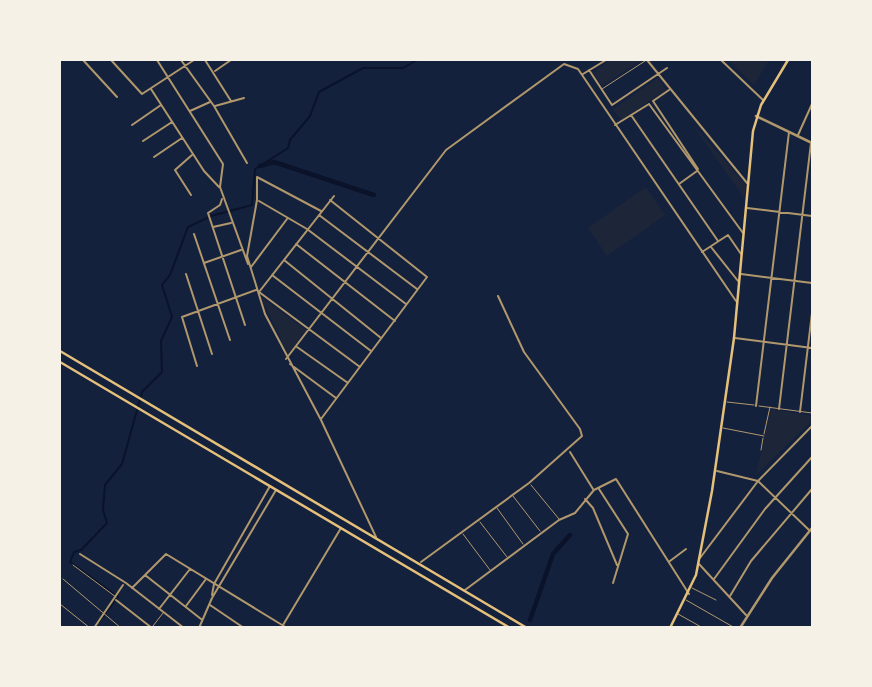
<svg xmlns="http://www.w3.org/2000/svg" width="872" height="687" font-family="Karla,sans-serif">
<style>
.green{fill:#1d2539}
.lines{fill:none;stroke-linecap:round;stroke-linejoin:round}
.stream{stroke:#0b132b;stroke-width:2}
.canal{stroke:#0b132b;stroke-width:4.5}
.service{stroke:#b1986c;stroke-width:1}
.minor{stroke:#b1986c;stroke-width:2}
.tertiary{stroke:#b1986c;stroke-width:2.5}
.secondary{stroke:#e5c07b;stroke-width:2.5}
.primary{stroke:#e5c07b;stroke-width:2.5}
</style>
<rect width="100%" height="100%" fill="#14213d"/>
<path class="green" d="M611,60H642L602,86L593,72Z
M728,60H769L754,85Z
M658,78L666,90L621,120L613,109Z
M691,122L746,185L744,198L697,131Z
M646,187L665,215L607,256L588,228Z
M261,297L306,330L288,354Z
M771,409L812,416V421L756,475Z"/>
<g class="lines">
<path class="stream" d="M211,216L252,205L255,169L288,148L290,140L310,116L319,92L363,68H403L417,60
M99,622L118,597L70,562L74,552L81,550L107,523L103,510L105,485L122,464L142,392L162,372L161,341L172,317L162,285L170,275L188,227L207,218"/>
<path class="canal" d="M260,166L274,162L374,195
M530,620L553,554L570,535"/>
<path class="service" d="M602,89L645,61
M727,402L754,405
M759,406L812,413
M723,428L764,436
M764,434L770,407
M761,450L763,438
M531,485L559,519
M513,496L540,531
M497,508L523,544
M480,522L507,557
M463,534L490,570
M73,565L116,597
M63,579L121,628
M692,588L716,600
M686,600L735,628
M60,604L90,628
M678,614L703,628
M153,626L163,613"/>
<path class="minor" d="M83,60L117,97
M111,60L142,94L194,60
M157,60L223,164L220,187L248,264
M181,60L214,106L247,163
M205,60L231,101
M647,60L747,183
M721,60L763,100
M589,70L612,105L667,68
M215,71L231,60
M583,74L606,60
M151,89L204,171L219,187
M653,101L698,169
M653,101L669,90
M649,104L743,233
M215,106L244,98
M190,111L210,102
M631,115L718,241
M132,125L161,105
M615,125L649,104
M798,135L812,104
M143,141L172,122
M154,157L182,138
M679,184L697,171
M191,195L175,170L192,155
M222,199L220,205L208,213L245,325
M259,201L307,229L406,304
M747,208L812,216
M321,211L257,177V200L247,256L265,314L321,420L376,537
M319,215L417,289
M213,227L231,223
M194,234L230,340
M296,244L395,321
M711,247L738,281
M702,252L728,235L741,254
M284,260L381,338
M204,263L241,250
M251,267L287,219
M186,274L212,354
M741,274L812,283
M272,275L371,351
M259,292L360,367
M259,292L334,196
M735,338L812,348
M297,347L348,383
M286,359L446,150L564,64L578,69L736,301
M290,364L336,398
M197,366L182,317L256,290
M756,406L789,132
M779,409L811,143
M800,412L812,313
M321,419L427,277L330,200
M570,452L593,489
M717,471L758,481L809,530
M599,489L628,534L613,583
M585,499L593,508L617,565
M80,554L126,583L184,628
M700,558L758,481L812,426
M670,561L686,549
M421,562L529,483L582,436L580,429L524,352L498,296
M699,564L746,615
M60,570V577
M145,575L201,619
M714,579L765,509L812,457
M132,588L166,554L287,628
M465,590L559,520L575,513L594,490L616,479L689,594
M212,595L214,584L270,486
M730,596L751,561L812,489
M116,600L152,628
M210,605L244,628
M186,606L206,579
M159,609L190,569
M283,625L341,528
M94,628L123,585
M199,628L212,598L276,490"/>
<path class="tertiary" d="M756,116L812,143
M740,628L772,578L812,528"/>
<path class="secondary" d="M670,628L696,575L712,491L734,338L753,131L761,105L788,60"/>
<path class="primary" d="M60,351L527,628
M60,362L510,628"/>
</g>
<rect width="872" height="687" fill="none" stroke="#f6f1e7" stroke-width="122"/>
</svg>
